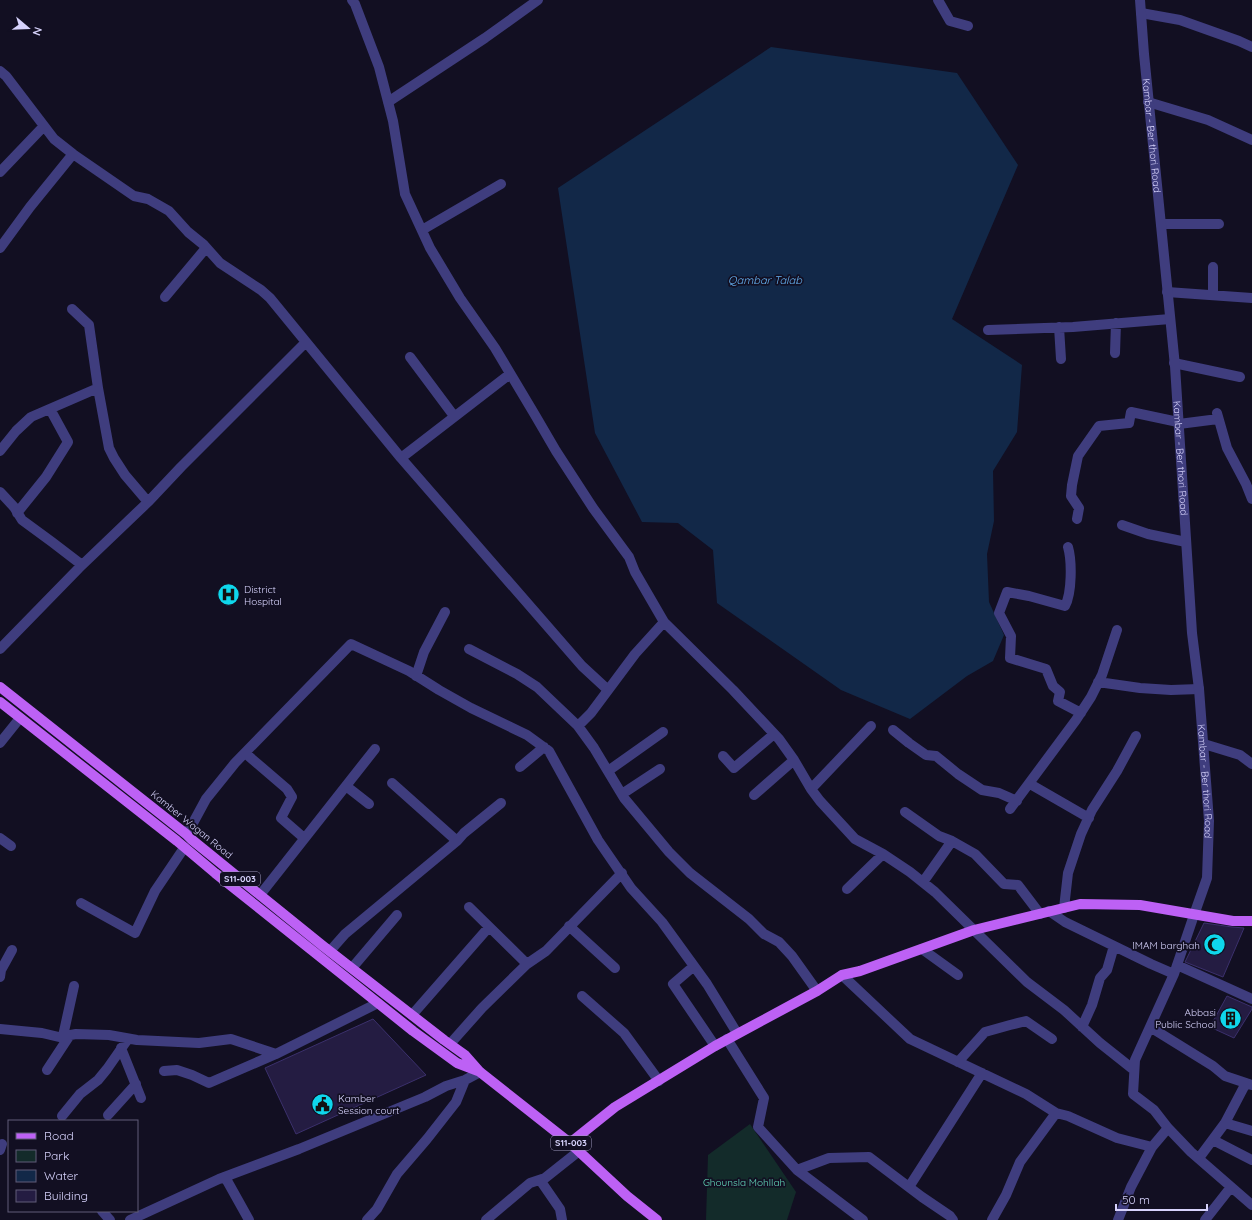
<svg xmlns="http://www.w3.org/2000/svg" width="1252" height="1220" font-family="Quicksand,sans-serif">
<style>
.green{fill:#132b2a}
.water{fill:#122848}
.building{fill:#241c42;stroke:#3b306c}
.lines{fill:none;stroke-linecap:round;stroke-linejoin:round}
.minor{stroke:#3f3d7e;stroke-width:10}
.tertiary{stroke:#3f3d7e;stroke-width:10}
.primary{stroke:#bd61f5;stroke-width:10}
.labels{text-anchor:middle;stroke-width:3.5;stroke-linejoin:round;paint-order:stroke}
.shield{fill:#120f22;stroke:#9c98bb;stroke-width:1}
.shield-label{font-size:9px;font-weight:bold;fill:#d7d3fc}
.street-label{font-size:10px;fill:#d7d3fc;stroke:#120f22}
.poi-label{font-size:10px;fill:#d7d3fc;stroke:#120f22;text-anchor:start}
.park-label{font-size:10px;fill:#63d8ba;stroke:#120f22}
.water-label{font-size:11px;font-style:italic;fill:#67b5f6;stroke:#120f22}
</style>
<rect width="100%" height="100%" fill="#120f22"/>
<path class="green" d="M750,1124L796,1192L787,1220H706L708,1155Z"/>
<path class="water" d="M771,47L957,73L1018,165L952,319L1022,365L1017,432L993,471L994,521L987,554L989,602L1004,635L993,661L967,676L910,719L841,690L717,603L713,550L678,523L642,522L595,433L558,188Z"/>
<path class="building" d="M1204,923L1232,927L1244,928L1223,977L1185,962Z
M1227,996L1252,1007V1009L1234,1038L1210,1027Z
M373,1019L426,1075L296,1134L265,1068Z"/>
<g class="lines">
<path class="minor" d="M352,0L355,4L379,67L393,121L405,194L430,248L460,298L495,348L535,415L556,451L593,508L629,557L635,572L664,622L733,690L779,739L794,760L811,789L820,801L855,839L883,854L910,872L935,892L1027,982L1064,1010L1100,1043L1134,1070
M938,0L950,21L968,26
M1141,13L1180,20L1239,41L1252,47
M0,71L6,76L54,139L73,154L134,196L148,199L169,211L188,232L204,245L220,263L261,290L270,298L401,458L582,666L608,690
M388,102L485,38L538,0
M1148,102L1208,120L1252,140
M0,172L44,126
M1161,224H1219
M422,230L501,184
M0,248L30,207L73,154
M1213,267V295
M1167,292L1252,298
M165,297L206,248
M72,309L89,325L98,388L109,448L114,458L125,475L148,502
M1059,327L1061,359
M988,330L1073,327L1170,319
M1115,353L1116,323
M410,357L454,416
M1174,363L1240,377
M1217,413L1227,448L1246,484L1252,499
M1179,424L1218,419
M0,451L16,431L31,417L98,388
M401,458L510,374
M0,492L14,507L22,520L52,542L82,565
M17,513L46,477L68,442L50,409
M1077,519L1079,508L1071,496L1072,485L1078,456L1099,426L1129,423L1131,412L1178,422
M1122,525L1148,534L1186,542
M1068,547C1072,561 1072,593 1065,606L1029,596L1007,592L999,613L1011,636L1010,658L1046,669L1053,686L1060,692L1058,701L1081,713
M0,649L79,568L148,502L181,467L306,342
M469,649L517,674L537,687L578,726L594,748L624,798L669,852L690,873L749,919L764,934L779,942L792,956L817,991
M416,676L424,652L445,612
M1098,682L1140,688L1171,690L1199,689
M578,726L591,713L635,654L664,622
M893,730L909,743L926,755L936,756L958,774L982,790L999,793L1017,801
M0,743L20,718
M1204,744L1240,755L1252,764
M245,753L287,789L292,797L281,818L304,838
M723,756L734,768L774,734
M520,767L544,747
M608,771L663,732
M392,783L457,841
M1030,784L1089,818
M346,786L369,804
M811,789L871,726
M622,794L660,769
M754,795L794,760
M1010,809L1076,720L1091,697L1102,675L1117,630
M905,812L939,836L952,841L975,854L1004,884L1018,885L1040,914
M186,834L193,823L206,799L235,763L351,644L409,671L439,690L471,708L527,735L549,751L598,840L631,888L662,922L707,984L737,1033
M0,838L11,846
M923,882L952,841
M847,889L883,854
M260,895L375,749
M81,903L135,933L155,891L184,848
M469,907L527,964
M1064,908L1068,873L1081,834L1092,810L1117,771L1136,736
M1049,911L1065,922L1151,964L1174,974
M1194,915L1174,974L1135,1060L1133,1094L1154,1110L1168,1128L1191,1152L1252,1205
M569,926L615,968
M922,949L958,975
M330,951L345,934L457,841L464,833L501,803
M1177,965L1252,999
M694,966L673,984L715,1046
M352,968L397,915
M842,975L910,1039L1026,1094L1056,1113L1068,1116L1117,1138L1152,1147
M0,977L1,970L12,950
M582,996L624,1033L659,1081
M412,1015L489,927
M1082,1027L1092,1005L1100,978L1107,970L1114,946
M1150,1027L1213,1066L1225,1076L1252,1085
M0,1029L42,1033L59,1037L76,1034L109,1035L137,1040L199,1043L231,1039L276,1054
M63,1036L74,986
M727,1039L764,1098L758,1127L797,1170L863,1220
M450,1044L482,1008L527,964L546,951L622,873
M121,1048L141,1098
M958,1062L985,1032L1010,1025L1026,1021L1052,1039
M47,1070L70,1035
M164,1071L177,1070L192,1075L209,1083L276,1054L378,1003
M108,1115L136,1084
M62,1116L80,1094L98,1080L107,1069L128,1039
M1225,1123L1252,1131
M1213,1140L1252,1160
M0,1150L2,1144
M1199,1158L1225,1123L1246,1083
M797,1170L829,1158L869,1157L922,1197L950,1216L953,1220
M225,1177L249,1220
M540,1180L560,1209L562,1220
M909,1187L982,1073
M102,1211L110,1220
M130,1220L219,1179L299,1149L425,1097L446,1086L465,1080L480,1072
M367,1220L377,1209L397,1174L427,1139L456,1102L465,1080
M486,1220L530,1183L545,1178L579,1151
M992,1220L1006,1195L1020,1162L1056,1113
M1118,1220L1131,1187L1152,1147L1168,1128
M1205,1220L1231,1187"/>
<path class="tertiary" id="s1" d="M1140,0L1144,54L1175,366L1192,633L1199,689L1209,821L1207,878L1194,915"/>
<path class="primary" d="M0,687L186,834L191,839L323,946L444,1040L465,1055L480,1072L570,1143L627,1196L657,1220
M0,702L177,841L215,873L413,1031L457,1063L478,1071
M570,1143L615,1107L715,1046L817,991L842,975L860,971L974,930L1080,904L1140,905L1233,921H1252"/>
</g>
<defs>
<symbol id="hospital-disc" viewBox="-11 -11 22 22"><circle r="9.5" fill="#0fd7ec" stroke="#120f22"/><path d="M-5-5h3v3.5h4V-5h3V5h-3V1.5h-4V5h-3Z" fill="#111"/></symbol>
<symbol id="mosque-disc" viewBox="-11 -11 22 22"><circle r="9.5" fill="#0fd7ec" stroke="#120f22"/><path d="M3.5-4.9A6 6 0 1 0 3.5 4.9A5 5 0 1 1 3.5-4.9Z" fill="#111"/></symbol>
<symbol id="building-disc" viewBox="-11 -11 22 22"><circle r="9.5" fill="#0fd7ec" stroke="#120f22"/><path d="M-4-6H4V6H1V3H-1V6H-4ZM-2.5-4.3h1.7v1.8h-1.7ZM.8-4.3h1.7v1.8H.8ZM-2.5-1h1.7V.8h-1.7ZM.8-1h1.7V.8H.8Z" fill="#111"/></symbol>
<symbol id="civic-disc" viewBox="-11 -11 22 22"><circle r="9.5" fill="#0fd7ec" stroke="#120f22"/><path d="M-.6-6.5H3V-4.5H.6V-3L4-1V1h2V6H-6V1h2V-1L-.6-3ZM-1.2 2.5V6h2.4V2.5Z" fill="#111"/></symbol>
</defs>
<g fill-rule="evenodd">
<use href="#hospital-disc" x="216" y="582" width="25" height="25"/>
<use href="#mosque-disc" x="1202" y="932" width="25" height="25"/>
<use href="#building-disc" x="1218" y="1006" width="25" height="25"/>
<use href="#civic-disc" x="310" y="1092" width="25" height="25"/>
</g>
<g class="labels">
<g class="shield">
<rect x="220" y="872" width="40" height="14" rx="3"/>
<rect x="551" y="1136" width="40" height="14" rx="3"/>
</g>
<g class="shield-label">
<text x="240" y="882">S11-003</text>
<text x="571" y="1146">S11-003</text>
</g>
<g class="street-label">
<text dy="4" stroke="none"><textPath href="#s1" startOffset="136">Kambar - Ber thori Road</textPath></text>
<text dy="4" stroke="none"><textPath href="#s1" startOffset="460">Kambar - Ber thori Road</textPath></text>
<text dy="4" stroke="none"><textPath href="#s1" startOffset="784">Kambar - Ber thori Road</textPath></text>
<text transform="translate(192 824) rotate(39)" y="4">Kamber Wagan Road</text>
</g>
<g class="poi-label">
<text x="244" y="593">District<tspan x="244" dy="12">Hospital</tspan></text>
<text x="1200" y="949" text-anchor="end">IMAM barghah</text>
<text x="1216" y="1016" text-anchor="end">Abbasi<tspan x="1216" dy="12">Public School</tspan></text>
<text x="338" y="1102">Kamber<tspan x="338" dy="12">Session court</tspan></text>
</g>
<g class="park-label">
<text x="744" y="1186">Ghounsla Mohllah</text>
</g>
<g class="water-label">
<text x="765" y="284">Qambar Talab</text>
</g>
</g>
<rect x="8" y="1120" width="130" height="92" fill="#120f22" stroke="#615d79"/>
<rect x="16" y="1133" width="20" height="6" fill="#bd61f5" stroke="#615d79"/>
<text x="44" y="1140" font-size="12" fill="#d7d3fc">Road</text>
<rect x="16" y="1150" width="20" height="12" fill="#132b2a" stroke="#615d79"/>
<text x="44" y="1160" font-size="12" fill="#d7d3fc">Park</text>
<rect x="16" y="1170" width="20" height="12" fill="#122848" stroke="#615d79"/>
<text x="44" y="1180" font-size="12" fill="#d7d3fc">Water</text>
<rect x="16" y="1190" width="20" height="12" fill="#241c42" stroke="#615d79"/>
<text x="44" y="1200" font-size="12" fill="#d7d3fc">Building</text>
<g transform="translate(28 28) rotate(109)" stroke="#120f22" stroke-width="3" paint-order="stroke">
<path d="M0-3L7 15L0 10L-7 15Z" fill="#d7d3fc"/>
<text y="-6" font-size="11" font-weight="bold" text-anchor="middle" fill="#d7d3fc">N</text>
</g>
<path d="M1116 1204v6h91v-6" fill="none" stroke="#d7d3fc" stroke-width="2"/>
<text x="1122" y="1204" font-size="12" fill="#d7d3fc" stroke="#120f22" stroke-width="3" paint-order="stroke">50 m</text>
</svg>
